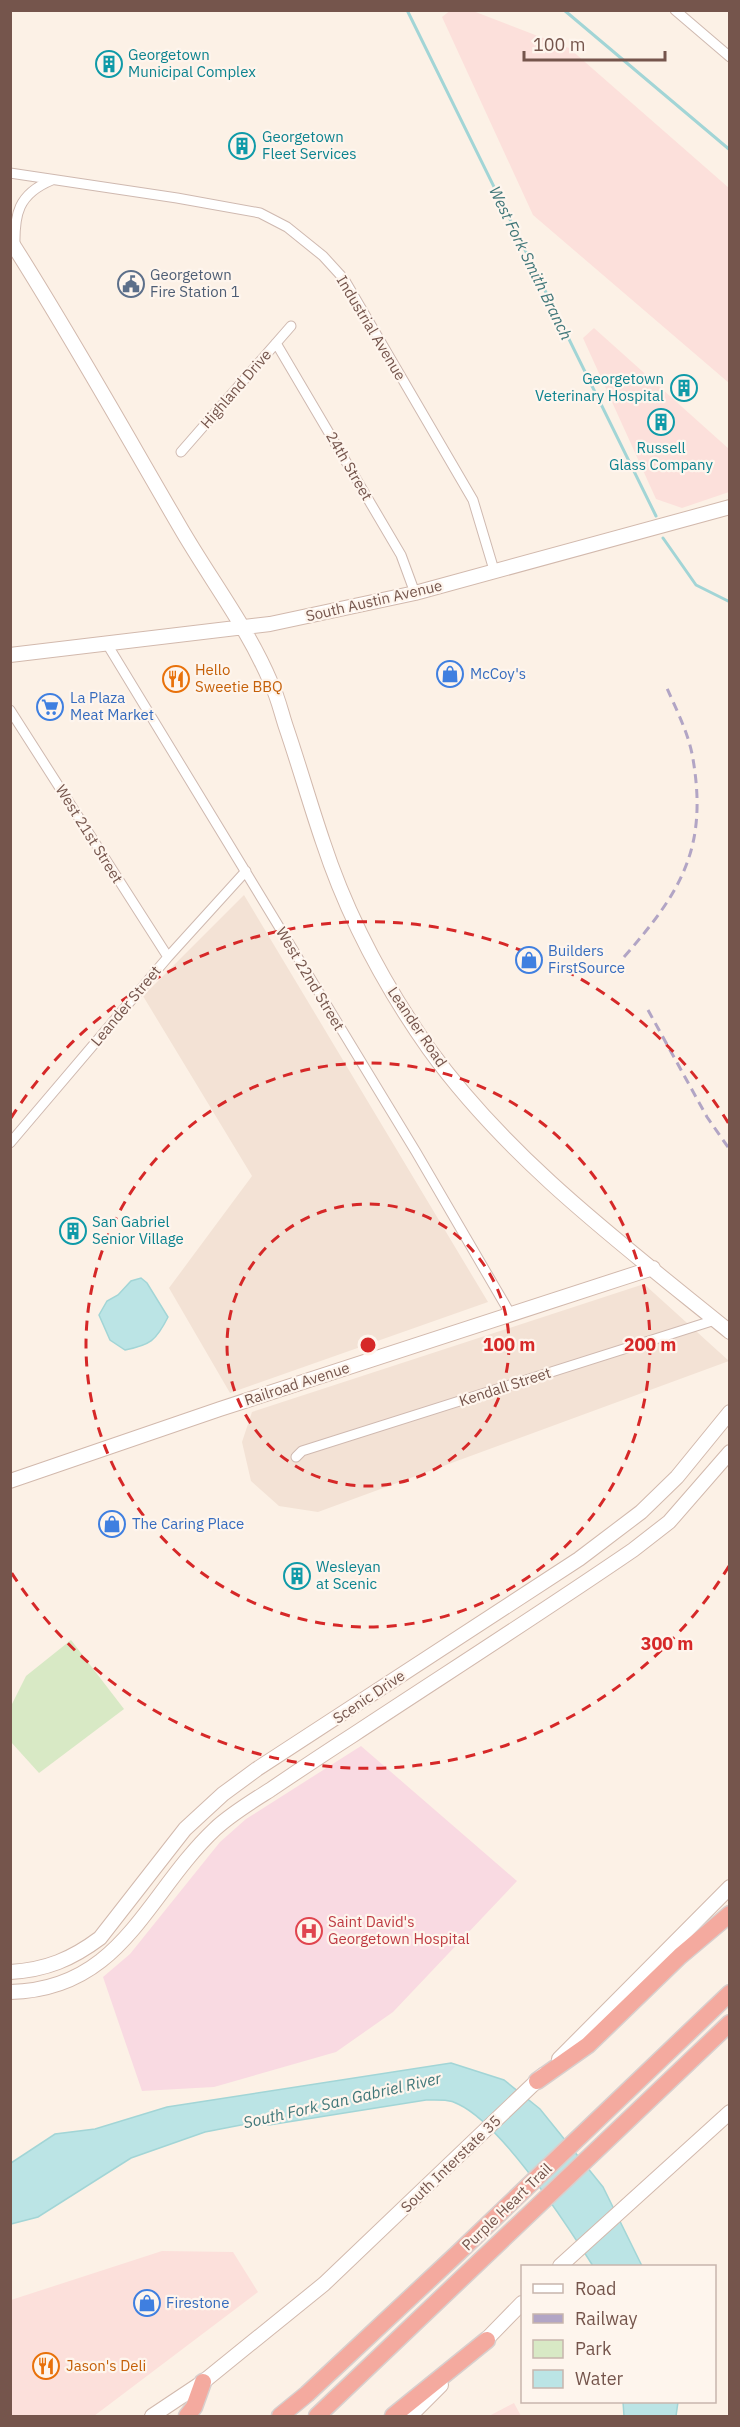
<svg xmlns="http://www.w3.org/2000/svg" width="740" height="2427" font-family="'IBM Plex Sans',sans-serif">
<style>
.residential{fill:#f3e2d5}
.commercial{fill:#fce0db}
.medical{fill:#f9dae2}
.green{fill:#d8e9c5}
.water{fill:#bbe4e5;stroke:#a2d5d6;stroke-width:1.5}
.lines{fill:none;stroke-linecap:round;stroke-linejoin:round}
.stream{stroke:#a2d5d6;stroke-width:3}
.street-casing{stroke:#cfb9b0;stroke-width:11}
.secondary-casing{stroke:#d2b9ad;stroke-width:16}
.highway-casing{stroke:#d8cfcd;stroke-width:19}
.street{stroke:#fff;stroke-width:9}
.secondary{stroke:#fff;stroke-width:14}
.highway{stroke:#f4aa9f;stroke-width:16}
.rail{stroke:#b2a5c5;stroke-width:3;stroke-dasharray:9 6;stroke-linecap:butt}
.ring{fill:none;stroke:#d62828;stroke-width:3;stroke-dasharray:10 8}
.labels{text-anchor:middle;stroke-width:4.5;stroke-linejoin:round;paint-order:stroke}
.culture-label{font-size:15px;fill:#0d838f;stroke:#fef5ed;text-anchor:start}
.service-label{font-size:15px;fill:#4e5e75;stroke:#fef5ed;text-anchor:start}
.street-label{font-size:15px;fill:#75554c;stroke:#fef5ed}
.food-label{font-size:15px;fill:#c56008;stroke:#fef5ed;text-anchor:start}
.shop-label{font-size:15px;fill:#366cbe;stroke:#fef5ed;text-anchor:start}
.health-label{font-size:15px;fill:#be3a42;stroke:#fef5ed;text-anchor:start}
.water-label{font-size:16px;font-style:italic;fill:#407779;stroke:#fef5ed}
.centre{fill:#d62828;stroke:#fef5ed;stroke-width:3}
.ring-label{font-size:18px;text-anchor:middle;font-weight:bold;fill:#d62828;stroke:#fef5ed;stroke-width:4.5;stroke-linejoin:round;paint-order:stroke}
</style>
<rect width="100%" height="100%" fill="#fcf1e6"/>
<path class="residential" d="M244,895L488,1302L230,1393L169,1288L252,1176L143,996Z
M644,1284L729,1361L318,1512L279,1506L251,1481L242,1442L252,1412Z"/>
<path class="commercial" d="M451,10L473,11L569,48L729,188V383L533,215L442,17Z
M594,328L729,449V492L682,508L656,499L583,338Z
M162,2251L233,2252L258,2292L94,2416H11V2300Z
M514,2403L521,2416H489Z"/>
<path class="medical" d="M361,1746L517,1881L393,2012L336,2052L214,2087L142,2091L103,1977L130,1954L220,1842L246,1819Z"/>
<path class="green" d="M71,1640L124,1709L39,1773L11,1742V1706L26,1676Z"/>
<path class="water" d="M141,1278L147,1283L168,1317C156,1341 150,1345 125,1350L110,1340L99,1315L107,1301L118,1295L131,1281Z
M451,2063L504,2080L540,2109L603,2187L642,2266H593C567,2225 501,2124 458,2104C449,2099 437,2100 426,2100L269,2125H241L205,2132L131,2158L38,2217L11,2224V2163L55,2134L95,2129L167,2107Z
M623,2402H678L676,2416H624Z"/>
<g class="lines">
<path class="stream" d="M407,10L656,516
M564,10L730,150
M663,538L696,585L730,602"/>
<defs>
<path id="street" d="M675,10L730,57
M10,173L177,198L260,213L287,227L323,256L344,279L473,500L494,570
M15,248C14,214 18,194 52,180
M276,343L401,555L415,593
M181,452L291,326
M107,644L416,1152L511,1315
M10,710L168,957
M10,1143L168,957L246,871
M296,1457L302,1451L715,1320"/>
<path id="secondary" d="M10,240C70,334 124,431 180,527C210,579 248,628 271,683C278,697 281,712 286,727C299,765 310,804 323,842C347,915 384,985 429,1049C510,1161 623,1245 730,1332
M10,655L270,624L415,593L730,507
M10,1481L220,1409L653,1268
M10,1972C46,1970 72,1959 100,1938L185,1829L223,1794L257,1769L579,1559L641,1512L677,1477L730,1412
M10,1992C122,1990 146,1894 215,1829C231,1814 251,1802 270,1790C298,1771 325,1753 353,1735C447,1673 541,1613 633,1550L669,1522L730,1452
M559,2059L730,1887
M560,2266L730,2112
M480,2346L522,2303
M152,2416L203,2382L324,2284L543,2075
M410,2416L441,2385"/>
<path id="highway" d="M537,2081L588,2045L680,1956L730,1914
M187,2416L194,2407L203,2382
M280,2416L307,2394L458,2253L730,1993
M317,2416L730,2023
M393,2416L487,2340"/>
</defs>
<use href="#street" class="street-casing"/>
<use href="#secondary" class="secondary-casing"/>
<use href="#highway" class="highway-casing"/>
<use href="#street" class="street"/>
<use href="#secondary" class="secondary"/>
<use href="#highway" class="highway"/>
<path class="rail" d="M624,957C681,892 708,848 693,759C689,734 676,709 666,686
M648,1010L707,1117L730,1150"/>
</g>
<g class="ring">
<circle cx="368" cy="1345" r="141"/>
<circle cx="368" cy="1345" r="282"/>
<path d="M729 1566A423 423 0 0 1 11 1572M11 1118A423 423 0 0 1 729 1124"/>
</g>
<defs>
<symbol id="building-ring" viewBox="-11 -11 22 22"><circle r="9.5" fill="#fef5ed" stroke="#0f9aa8" stroke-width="1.5"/><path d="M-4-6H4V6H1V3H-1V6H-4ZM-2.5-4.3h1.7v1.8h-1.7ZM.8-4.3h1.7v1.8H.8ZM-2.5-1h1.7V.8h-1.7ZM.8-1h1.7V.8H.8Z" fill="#0f9aa8"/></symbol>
<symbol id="civic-ring" viewBox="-11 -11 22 22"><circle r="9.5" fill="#fef5ed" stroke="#5c6f8a" stroke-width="1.5"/><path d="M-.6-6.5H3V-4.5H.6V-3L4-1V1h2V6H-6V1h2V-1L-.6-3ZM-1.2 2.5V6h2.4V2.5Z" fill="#5c6f8a"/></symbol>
<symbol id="shop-ring" viewBox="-11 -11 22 22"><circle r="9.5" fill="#fef5ed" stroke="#3f7fe0" stroke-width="1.5"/><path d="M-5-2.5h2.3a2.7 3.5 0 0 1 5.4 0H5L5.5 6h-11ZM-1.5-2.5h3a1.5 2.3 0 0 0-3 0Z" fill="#3f7fe0"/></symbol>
<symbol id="restaurant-ring" viewBox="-11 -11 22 22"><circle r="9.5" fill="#fef5ed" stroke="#e8710a" stroke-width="1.5"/><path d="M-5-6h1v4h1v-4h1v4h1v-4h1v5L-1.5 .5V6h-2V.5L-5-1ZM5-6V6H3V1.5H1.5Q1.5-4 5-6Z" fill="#e8710a"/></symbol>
<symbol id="supermarket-ring" viewBox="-11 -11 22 22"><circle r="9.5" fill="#fef5ed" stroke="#3f7fe0" stroke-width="1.5"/><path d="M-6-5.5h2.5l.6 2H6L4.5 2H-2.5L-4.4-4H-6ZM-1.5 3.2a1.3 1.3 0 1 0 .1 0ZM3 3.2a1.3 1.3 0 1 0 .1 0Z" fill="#3f7fe0"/></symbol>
<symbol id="hospital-ring" viewBox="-11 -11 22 22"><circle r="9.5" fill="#fef5ed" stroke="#e0444e" stroke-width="1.5"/><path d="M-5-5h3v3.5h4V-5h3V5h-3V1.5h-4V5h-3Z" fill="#e0444e"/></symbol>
</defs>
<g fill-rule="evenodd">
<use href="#building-ring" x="94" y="49" width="30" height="30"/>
<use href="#building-ring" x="227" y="131" width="30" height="30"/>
<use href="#civic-ring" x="116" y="269" width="30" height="30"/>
<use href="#building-ring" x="669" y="373" width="30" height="30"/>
<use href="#building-ring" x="646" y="407" width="30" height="30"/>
<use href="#shop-ring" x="435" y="659" width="30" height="30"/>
<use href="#restaurant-ring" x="161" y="664" width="30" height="30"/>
<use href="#supermarket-ring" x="35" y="692" width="30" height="30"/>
<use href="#shop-ring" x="514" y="945" width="30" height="30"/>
<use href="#building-ring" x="58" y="1216" width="30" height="30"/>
<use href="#shop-ring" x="97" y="1509" width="30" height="30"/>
<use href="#building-ring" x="282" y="1561" width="30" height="30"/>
<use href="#hospital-ring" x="294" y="1916" width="30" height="30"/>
<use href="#shop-ring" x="132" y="2288" width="30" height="30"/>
<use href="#restaurant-ring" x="31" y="2351" width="30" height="30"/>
</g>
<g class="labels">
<g class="culture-label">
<text x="128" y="60">Georgetown<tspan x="128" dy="17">Municipal Complex</tspan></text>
<text x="262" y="142">Georgetown<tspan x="262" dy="17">Fleet Services</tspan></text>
<text x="664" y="384" text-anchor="end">Georgetown<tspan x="664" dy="17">Veterinary Hospital</tspan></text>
<text x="661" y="453" text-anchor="middle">Russell<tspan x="661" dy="17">Glass Company</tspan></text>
<text x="92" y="1227">San Gabriel<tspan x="92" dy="17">Senior Village</tspan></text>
<text x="316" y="1572">Wesleyan<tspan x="316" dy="17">at Scenic</tspan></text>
</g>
<g class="service-label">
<text x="150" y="280">Georgetown<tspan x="150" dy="17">Fire Station 1</tspan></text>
</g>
<g class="street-label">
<text transform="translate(371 328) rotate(59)" y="5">Industrial Avenue</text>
<text transform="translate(236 389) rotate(-49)" y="5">Highland Drive</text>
<text transform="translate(349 466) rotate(60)" y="5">24th Street</text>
<text transform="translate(374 601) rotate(-13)" y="5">South Austin Avenue</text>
<text transform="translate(89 834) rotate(58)" y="5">West 21st Street</text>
<text transform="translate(310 979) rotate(59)" y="5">West 22nd Street</text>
<text transform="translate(126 1006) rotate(-50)" y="5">Leander Street</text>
<text transform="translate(417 1027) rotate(56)" y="5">Leander Road</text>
<text transform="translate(297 1384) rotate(-18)" y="5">Railroad Avenue</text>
<text transform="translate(505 1387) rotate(-18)" y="5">Kendall Street</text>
<text transform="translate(369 1697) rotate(-34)" y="5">Scenic Drive</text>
<text transform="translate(451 2164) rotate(-44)" y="5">South Interstate 35</text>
<text transform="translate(507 2207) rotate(-44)" y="5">Purple Heart Trail</text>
</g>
<g class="food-label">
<text x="195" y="675">Hello<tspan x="195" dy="17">Sweetie BBQ</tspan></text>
<text x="66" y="2371">Jason's Deli</text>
</g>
<g class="shop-label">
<text x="470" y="679">McCoy's</text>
<text x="70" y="703">La Plaza<tspan x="70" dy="17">Meat Market</tspan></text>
<text x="548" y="956">Builders<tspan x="548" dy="17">FirstSource</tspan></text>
<text x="132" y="1529">The Caring Place</text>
<text x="166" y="2308">Firestone</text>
</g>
<g class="health-label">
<text x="328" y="1927">Saint David's<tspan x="328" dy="17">Georgetown Hospital</tspan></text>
</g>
<g class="water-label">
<text transform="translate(531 263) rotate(64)" y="6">West Fork Smith Branch</text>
<text transform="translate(342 2100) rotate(-13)" y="6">South Fork San Gabriel River</text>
</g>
</g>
<circle cx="368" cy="1345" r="9" class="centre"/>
<g class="ring-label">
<text x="509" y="1351">100 m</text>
<text x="650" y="1351">200 m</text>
<text x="667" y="1650">300 m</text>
</g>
<rect width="740" height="2427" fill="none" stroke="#75554c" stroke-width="24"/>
<rect x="521" y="2265" width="195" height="138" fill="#fef5ed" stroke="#c7b5ad" stroke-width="1.5"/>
<rect x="533" y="2284" width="30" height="9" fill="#ffffff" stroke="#c7b5ad" stroke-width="1.5"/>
<text x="575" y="2295" font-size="18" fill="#75554c">Road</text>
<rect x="533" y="2314" width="30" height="9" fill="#b2a5c5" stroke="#c7b5ad" stroke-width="1.5"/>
<text x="575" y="2325" font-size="18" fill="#75554c">Railway</text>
<rect x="533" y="2340" width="30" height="18" fill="#d8e9c5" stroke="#c7b5ad" stroke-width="1.5"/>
<text x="575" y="2355" font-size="18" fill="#75554c">Park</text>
<rect x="533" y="2370" width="30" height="18" fill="#bbe4e5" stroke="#c7b5ad" stroke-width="1.5"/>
<text x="575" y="2385" font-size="18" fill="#75554c">Water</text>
<path d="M524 51v9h141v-9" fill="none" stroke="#75554c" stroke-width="3"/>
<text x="533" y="51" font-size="18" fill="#75554c" stroke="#fef5ed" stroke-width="4.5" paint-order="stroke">100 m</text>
</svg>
